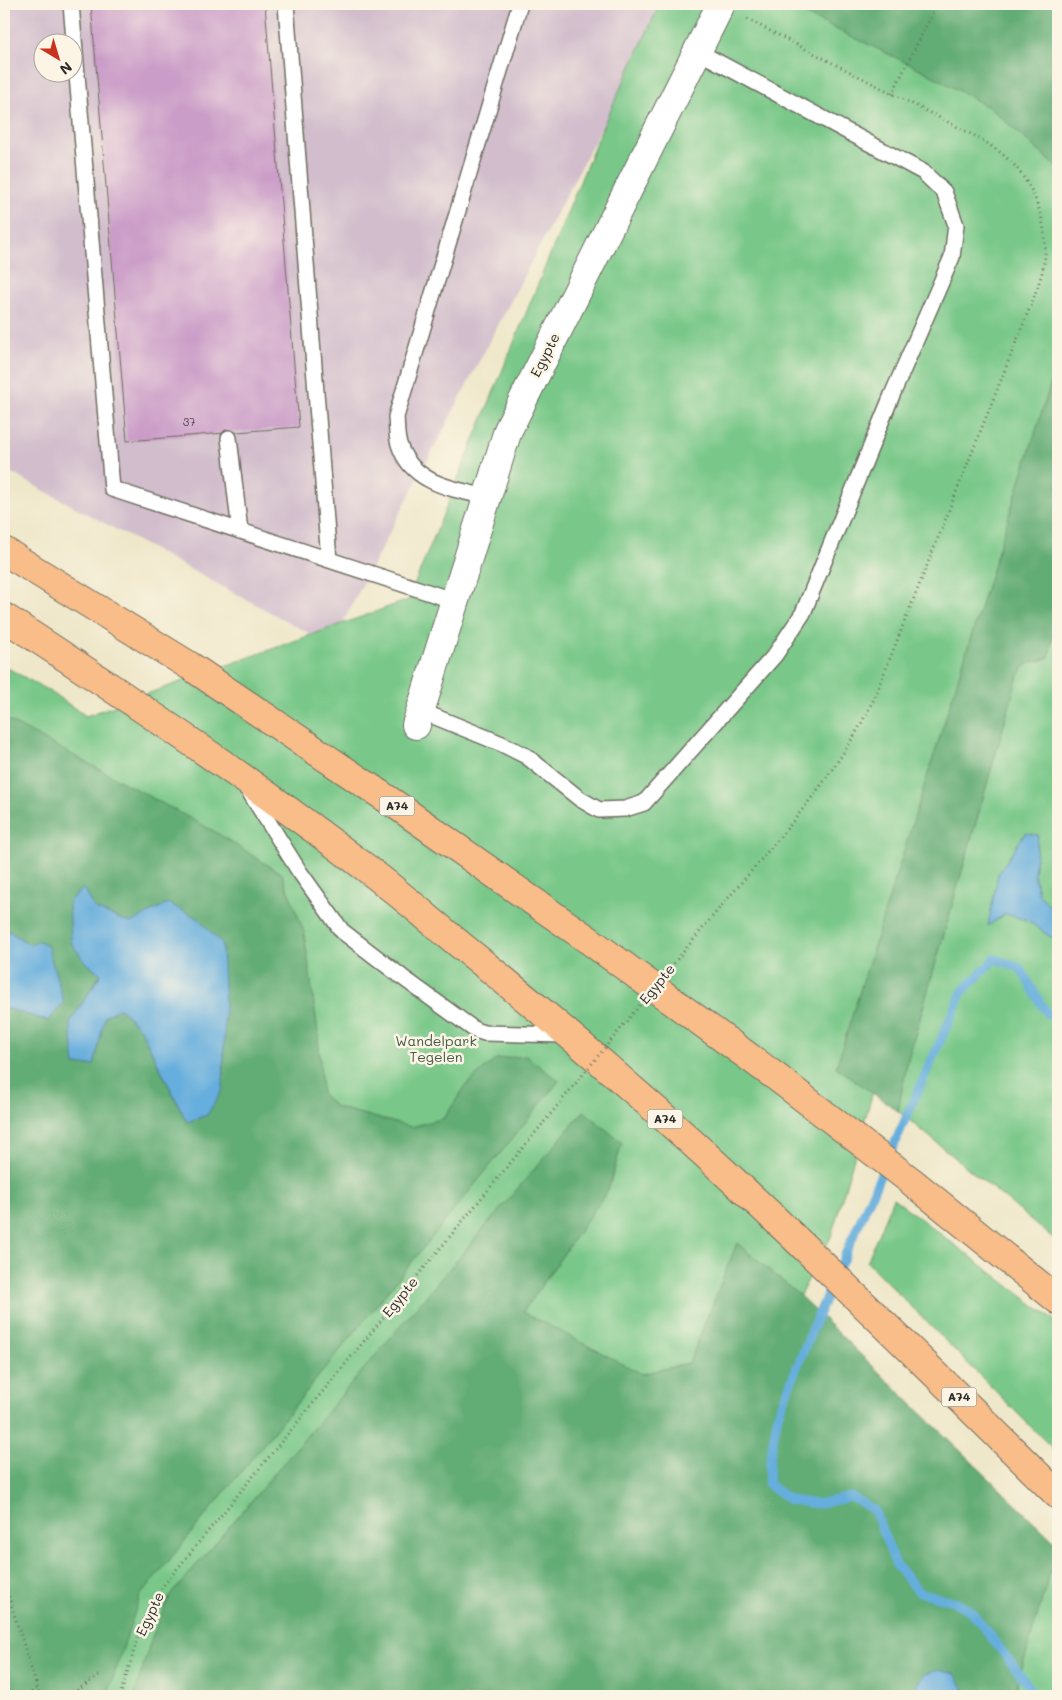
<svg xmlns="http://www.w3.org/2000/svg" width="1062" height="1700" font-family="Mali,sans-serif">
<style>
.industrial{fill:#d1bdcc;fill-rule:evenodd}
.green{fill:#79c889;stroke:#527a5a}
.forest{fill:#62ac75;stroke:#466c50;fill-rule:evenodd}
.water{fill:#66aedd;stroke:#486c84}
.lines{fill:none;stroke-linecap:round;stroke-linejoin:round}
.stream{stroke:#66aedd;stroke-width:9}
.building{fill:#ca9cc8}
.lane-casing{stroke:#6f6d62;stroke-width:18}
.street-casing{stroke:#6f6d62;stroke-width:30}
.highway-casing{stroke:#6f6d62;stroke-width:30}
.path{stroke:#6f6d62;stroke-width:3;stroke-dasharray:1 4;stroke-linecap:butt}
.lane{stroke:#fff;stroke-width:15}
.street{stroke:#fff;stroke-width:28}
.highway{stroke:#f8bd88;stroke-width:28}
.path-bridge{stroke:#6f6d62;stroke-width:3;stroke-dasharray:1 4;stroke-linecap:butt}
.labels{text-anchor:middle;stroke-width:5;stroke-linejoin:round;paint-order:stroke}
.number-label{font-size:11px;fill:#534752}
.shield{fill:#fcf5e5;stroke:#6a6863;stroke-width:1}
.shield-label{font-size:12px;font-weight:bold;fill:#2b2b2b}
.street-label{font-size:14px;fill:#2b2b2b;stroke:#fcf5e5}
.park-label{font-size:14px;fill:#425a47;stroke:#fcf5e5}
</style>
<rect width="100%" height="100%" fill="#fcf5e5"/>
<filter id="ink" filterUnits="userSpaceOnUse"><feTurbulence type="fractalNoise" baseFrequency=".02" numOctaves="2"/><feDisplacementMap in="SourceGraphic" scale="10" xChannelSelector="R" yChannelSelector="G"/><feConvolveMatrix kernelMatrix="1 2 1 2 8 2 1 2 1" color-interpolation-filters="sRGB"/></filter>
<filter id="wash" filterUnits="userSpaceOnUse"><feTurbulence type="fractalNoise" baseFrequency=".0096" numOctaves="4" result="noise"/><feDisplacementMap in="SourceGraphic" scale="20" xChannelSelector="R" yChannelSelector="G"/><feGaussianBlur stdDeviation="1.12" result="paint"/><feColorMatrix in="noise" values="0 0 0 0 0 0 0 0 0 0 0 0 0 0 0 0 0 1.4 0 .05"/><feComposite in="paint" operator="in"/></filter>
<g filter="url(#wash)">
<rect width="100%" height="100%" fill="#eee7c9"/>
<path class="industrial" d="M4,4H666L331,645L4,469ZM42,42H72V72H42Z"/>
<path class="green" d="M660,4H1058V487L939,863L831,1237L758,1374L1057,1550L1058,1546V1696H4V666L49,691L86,716L408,600L603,126Z
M1058,606V915L1038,893L1034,875L1038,835L988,925L1005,914L1027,920L1052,938L1058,933V1242L898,1111L907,1063L1017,679C1025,664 1027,661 1044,660Z
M893,1198L1058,1323V1454L867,1262Z"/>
<path class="forest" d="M783,4H1058V168L990,108L922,70Z
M1058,360V606L1049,657C1031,667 1030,654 1017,679L907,1063L898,1111L836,1067Z
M4,718L212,830L282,874L304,932L318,1032L322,1094L336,1107L411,1127L444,1118L467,1084L496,1059L526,1056L559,1081L140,1596L107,1696H4V1008L48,1021L30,945L9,931L4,938ZM84,888L95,909L130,923L187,1122L141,1030L120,1008L105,1016L70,1022L101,973L84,961Z
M584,1111L622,1143L608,1190L523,1312L642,1374L689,1363L737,1243L800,1296L1058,1545L1014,1696H964V1688L911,1691L909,1696H134L152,1637L170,1596Z"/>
<path class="water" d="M1025,833L1038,835L1034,875L1038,893L1058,915V933L1052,938L1027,920L1005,914L988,926L998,874Z
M84,888L95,909L130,923L168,903L199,919L222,944L225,1005L223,1089L207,1115L187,1122L141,1030L120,1008L105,1016L94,1065H75L70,1022L101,974L84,961L71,942L69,901Z
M9,931L30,945L39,941L47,945L64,1002L48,1021L4,1008V938Z
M939,1670L955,1674L964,1688V1696H909L924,1674Z"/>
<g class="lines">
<path class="stream" d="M1026,1696L1029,1686L971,1611L953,1601L919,1592L896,1565L874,1510L851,1497L817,1504L790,1500L768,1484L770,1458L778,1414L816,1320L962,992L995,959L1020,968L1047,1014L1058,1016"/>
</g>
<g id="blocks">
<path class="building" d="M91,4H265L299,427L127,441Z"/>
</g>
</g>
<g filter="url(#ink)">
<use href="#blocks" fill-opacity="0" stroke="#6f6d62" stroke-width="1"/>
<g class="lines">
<defs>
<path id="lane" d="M71,4L112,489L455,601
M286,4L329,560
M229,438L240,531
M487,497C452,489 411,483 399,444C396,436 397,425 396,417L520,4
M421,711L502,744L526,756L580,799L599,810L625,809L644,803L775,655L803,613L892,395L952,257L956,225L944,192L923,172L697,51
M247,788L299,871L342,931L402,977L475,1030L484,1033L566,1035"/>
<path id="street" d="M416,725L508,430L721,4"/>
<path id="highway" d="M4,551L190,666L396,805L590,941L779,1079L911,1181L1058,1300
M4,617C125,696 246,777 362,865C393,888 423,914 453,939C559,1024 662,1113 761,1206C862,1301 960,1398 1058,1495"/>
</defs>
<use href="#lane" class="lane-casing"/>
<use href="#street" class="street-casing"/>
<use href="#highway" class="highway-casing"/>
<path class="path" d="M892,94L937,4
M712,917C770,848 833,782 873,701L1034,297C1037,288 1041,278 1043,268C1050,237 1040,200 1022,175C1012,160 996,149 981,139L745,18
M4,1582L40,1696
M28,1696L38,1687
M69,1696L101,1674
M120,1696L143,1621L163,1586L544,1122"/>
<use href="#lane" class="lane"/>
<use href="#street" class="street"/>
<use href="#highway" class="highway"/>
<path class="path-bridge" d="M544,1122L712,917"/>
</g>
</g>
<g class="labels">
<g class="number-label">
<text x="189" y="426">37</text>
</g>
<g class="shield">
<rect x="379.5" y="796.5" width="35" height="19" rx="4"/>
<rect x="647.5" y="1109.5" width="35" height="19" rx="4"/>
<rect x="941.5" y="1387.5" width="35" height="19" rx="4"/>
</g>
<g class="shield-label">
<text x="397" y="810">A74</text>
<text x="665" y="1123">A74</text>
<text x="959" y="1401">A74</text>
</g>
<g class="street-label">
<text transform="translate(545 355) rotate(-63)" y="5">Egypte</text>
<text transform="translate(657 984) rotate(-51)" y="5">Egypte</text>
<text transform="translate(400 1297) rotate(-51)" y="5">Egypte</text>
<text transform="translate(150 1614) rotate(-65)" y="5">Egypte</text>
</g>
<g class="park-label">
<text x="436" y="1046">Wandelpark<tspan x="436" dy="16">Tegelen</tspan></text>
</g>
</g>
<rect width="1062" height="1700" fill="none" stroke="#fcf5e5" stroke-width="20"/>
<g transform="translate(58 58) rotate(142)"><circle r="24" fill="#fcf5e5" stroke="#a8a49b"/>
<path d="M0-4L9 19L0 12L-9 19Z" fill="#c8321e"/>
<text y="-8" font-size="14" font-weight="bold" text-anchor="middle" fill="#2b2b2b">N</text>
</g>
</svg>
